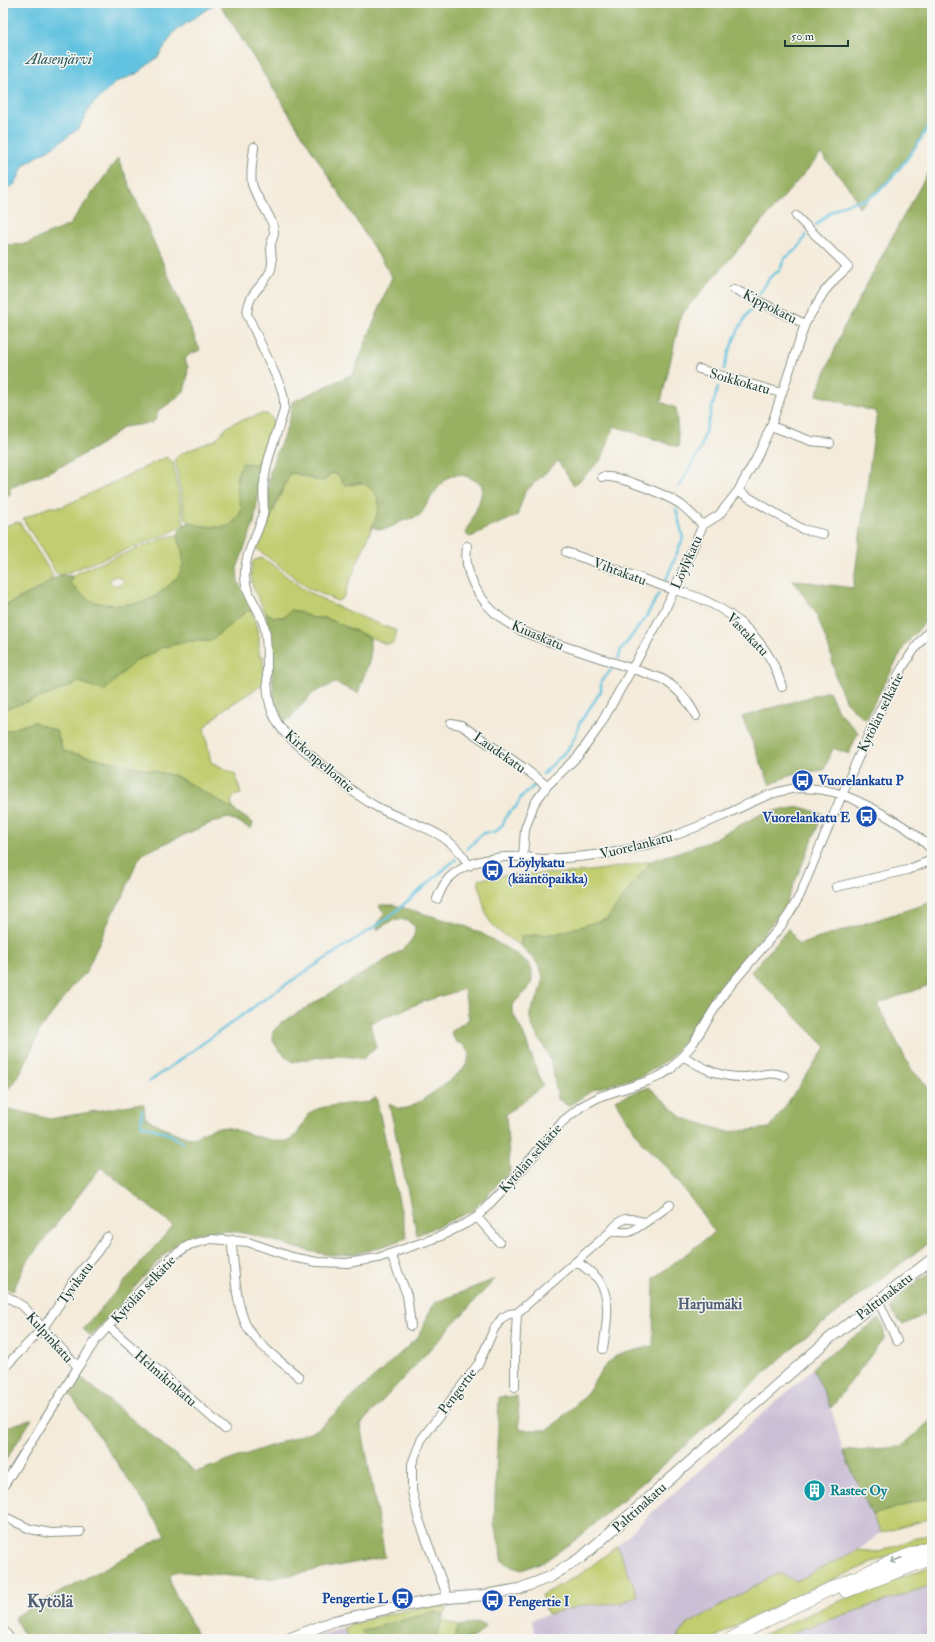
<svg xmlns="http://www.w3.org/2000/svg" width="935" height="1642" font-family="'IM FELL Double Pica',serif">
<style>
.industrial{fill:#cbbfd5}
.green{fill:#c1cd6f;stroke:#708552;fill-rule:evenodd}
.forest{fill:#98b062;stroke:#5c764b}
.water{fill:#62c3e0;stroke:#40808a}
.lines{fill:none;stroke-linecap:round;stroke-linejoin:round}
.stream{stroke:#62c3e0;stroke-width:2.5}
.minor-casing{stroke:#8a9487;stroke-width:10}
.tertiary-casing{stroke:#8a9487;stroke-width:12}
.trunk-casing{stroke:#8a9487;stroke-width:14}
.minor{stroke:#fff;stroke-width:8}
.tertiary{stroke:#fff;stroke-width:10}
.trunk{stroke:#fff;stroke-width:13}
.oneway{stroke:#8f9e9a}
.labels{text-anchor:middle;stroke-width:3;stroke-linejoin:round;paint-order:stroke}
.street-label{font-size:14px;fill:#1f3d34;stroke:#f6f6f2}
.transit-label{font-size:14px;font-weight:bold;fill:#164399;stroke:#f6f6f2;text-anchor:start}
.culture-label{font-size:14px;font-weight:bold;fill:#0d838f;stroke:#f6f6f2;text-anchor:start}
.water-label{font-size:15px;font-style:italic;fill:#305e5f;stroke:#f6f6f2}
.neighbourhood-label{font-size:15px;font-weight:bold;fill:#516072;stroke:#f6f6f2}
.district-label{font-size:18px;font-weight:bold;fill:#516072;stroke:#f6f6f2}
</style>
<rect width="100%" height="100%" fill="#f6f6f2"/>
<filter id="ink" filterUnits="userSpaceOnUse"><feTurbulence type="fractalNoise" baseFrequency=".025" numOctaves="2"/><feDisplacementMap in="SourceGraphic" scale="8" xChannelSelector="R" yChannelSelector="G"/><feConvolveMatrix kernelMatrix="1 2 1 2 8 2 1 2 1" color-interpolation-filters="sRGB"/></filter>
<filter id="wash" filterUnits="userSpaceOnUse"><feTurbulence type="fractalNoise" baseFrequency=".012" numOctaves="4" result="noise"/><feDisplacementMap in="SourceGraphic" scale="16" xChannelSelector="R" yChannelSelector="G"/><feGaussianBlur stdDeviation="0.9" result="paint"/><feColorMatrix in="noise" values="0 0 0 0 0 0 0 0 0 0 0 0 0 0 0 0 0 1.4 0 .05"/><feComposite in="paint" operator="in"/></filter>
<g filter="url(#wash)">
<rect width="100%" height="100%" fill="#f4ebda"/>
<path class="industrial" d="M813,1369L831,1408L843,1451L881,1533L858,1550L796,1581L778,1573L685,1626L677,1639H535L532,1620L559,1611L584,1605L620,1603L638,1596L617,1546L648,1516Z
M932,1585V1639H783L796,1631Z
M343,1628L349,1639H309Z
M109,1635L168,1639H108Z"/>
<path class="green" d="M261,414H267L272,418L273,424L261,460L255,464L243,463L236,478L240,502L242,509C239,516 233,525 225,527C221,528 197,526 193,524C190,523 188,520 185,518L175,459L180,454L215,440L228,426L236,422Z
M166,457L173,462L184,525L168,534L61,575L56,573L23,519L49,507H62Z
M290,473H294L317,481L331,473L338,474L352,485C371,478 379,494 379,510L343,598L337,601L308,588L257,549Z
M16,522L20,523L52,574V579L42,587L3,606V527Z
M177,535C181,545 186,561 181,571C178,580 153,600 143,602C131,605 106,606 94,602C84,598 77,590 70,583L72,576L83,570L167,537ZM116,576L122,578L123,583L120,585H113L110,582L111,578Z
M261,558C277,565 290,581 305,590C335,607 366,619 397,631L393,643L386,644L326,618H313L300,612L291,610L284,617H274L265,612C256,595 247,580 253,561Z
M247,611H252L259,637V656H263L264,684L224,709L204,728L211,762L235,774L241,794L234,796L231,802L234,810L176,776L63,751L56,731L34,722L3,732V710L50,694L80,682L104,691L136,660L152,654L160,648L189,641H210Z
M651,861L607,919L555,934L521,936V946C485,925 487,920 478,880C509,871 538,875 569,873C597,871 624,866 651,861Z
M932,1497V1518L881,1533L872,1515Z
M932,1532V1540L886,1557L817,1586L738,1624L712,1639H677L685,1626L778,1573L796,1581L858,1550L879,1552Z
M617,1546L638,1596L620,1603L584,1605L548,1614L541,1595L581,1574Z
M932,1566V1585L796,1631L783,1639H755C812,1611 872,1587 932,1566Z
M437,1604L448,1609L444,1614L434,1612L362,1631L368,1639H349L343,1628L371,1618Z
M442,1620L459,1626L453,1639H436Z"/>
<path class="forest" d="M219,3H932V121L899,169L859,208L853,193L821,154L681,315L661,402L676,408L679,447L614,426L602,459L574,486L558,461L525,492L517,516L484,530L473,536L469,537L466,534C470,521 484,498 482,485C452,464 444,478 427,504C425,507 422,514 418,516C413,519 406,519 400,522C389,528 385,532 372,527C378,513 384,501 371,489C368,486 364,483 360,483C355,482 350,485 344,485L338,475L331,473L324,481C312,480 301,473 290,473L267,524L264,522C270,507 267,489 270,473C275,450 292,426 292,402L353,374L392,277Z
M118,158L200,350L190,354L184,360L188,366L187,380L184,391L173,401L158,411L156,419L151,423L123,427L104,442L71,462L10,488V495L3,499V245L25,244L69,225Z
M932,166V490L926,507L932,512V614L905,645L865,720L846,702L837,681L830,651L816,613L793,580L853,588L877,412L816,395L844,327L903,217Z
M261,460L262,471L254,523L237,568L238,581L252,611H247L210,641H189L160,648L152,654L136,660L104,691L80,682L50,694L3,710V606L9,604L42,587L52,579L61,575L72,576L70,583C77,591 84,598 94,602C106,606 131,605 143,602C153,600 178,580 181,571C186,561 181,545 177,535L184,525L190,522C195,525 199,525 205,526C225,528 232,530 242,509C237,495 233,475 243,463L255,464Z
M291,610L300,612L313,618H326L370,638V659L358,693L335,683L313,693L287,721L280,716L275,707L269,634L265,612L274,617H284Z
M829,691L838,711L858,732L849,754L833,748L824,770L792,774L770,785L742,717Z
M34,722L56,731L63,751L176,776L234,810L253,823L251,829L237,821L228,818L211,823L144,853L137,861L123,897L113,912L85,974L75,983L39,1031L30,1053L17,1079L8,1089L3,1091V732Z
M800,807L823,814L784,908L743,960L713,993L686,1039L669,1059L642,1076L595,1089L568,1106L558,1099C555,1086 554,1072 550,1060C546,1045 532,1033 530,1018C529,1012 533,1006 536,1001C550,975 541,965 521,946V936L555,934L607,919L651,861L708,842L765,812Z
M932,902V984L877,1004L911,1069L925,1083L932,1095V1240L800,1341L675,1455L578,1538L545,1561L522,1570L512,1567L503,1561L494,1523L499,1397L517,1396L520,1430H548L585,1396L603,1368L617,1355L653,1346L654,1278L715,1232L669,1169L643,1144L615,1100L649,1087L683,1118L728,1132L770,1128L826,1047L751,972L789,928L798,945Z
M380,905H394L463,925L481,933L518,955L527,962L532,970V979L531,984L523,994L512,1005V1011L523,1033L543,1086L506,1114L510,1172L472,1211L417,1235L389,1103C394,1107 399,1110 406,1108C415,1107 456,1077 463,1069C467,1065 469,1058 470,1052L462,1044L456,1042L451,1032L469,1019L464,989L425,1001L370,1023L376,1047L363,1059C339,1053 316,1057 293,1062C285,1057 267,1041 274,1030C276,1028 279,1025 281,1023L402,950C409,943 416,937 415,927C402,913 390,921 377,930L379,921L385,913L379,907Z
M376,1097L407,1238C386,1245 364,1254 342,1255C294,1256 249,1222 200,1233C196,1234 191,1234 188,1236C169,1247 156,1264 141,1280C125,1299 108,1318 91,1336L83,1329L173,1226L101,1167L25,1264L13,1291L3,1286V1110H14L50,1119L136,1104H144L145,1117C153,1123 183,1138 192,1138C195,1138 198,1136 200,1134C210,1129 217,1126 229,1128C243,1131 279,1146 291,1140C300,1134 303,1120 310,1113C320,1104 356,1104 370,1102Z
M932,1271V1311L903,1325L890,1309L902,1293Z
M495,1279L361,1424L385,1557L269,1579L183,1572L173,1573L170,1577L171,1586L200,1639H168L110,1635L108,1639H26L14,1617L166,1535L68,1391L78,1375L196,1472L318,1429L418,1337L434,1303Z
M879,1319L884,1327V1338L831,1408L813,1369L818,1362Z
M32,1419L3,1464V1428Z
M932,1419V1497L872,1515L843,1451L901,1447Z
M434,1612L444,1614L436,1639H368L361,1631Z
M477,1622L486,1626C475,1640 470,1639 453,1639L459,1626Z"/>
<path class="water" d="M3,3H216L174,32L158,57L136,74L116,82L90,107L79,128L63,140L24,165L15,184L3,191Z"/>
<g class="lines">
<path class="stream" d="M932,86C925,93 929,98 932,106
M816,225C825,216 836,207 849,203C854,201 862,201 867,199C886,190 928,135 932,115
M759,294L770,277L780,270L784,259L798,248L806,235
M724,369C729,348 740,322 754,306
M679,487L700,450L718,387
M666,580L683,538L676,509
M618,658L621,650L646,617L659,593
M543,774L569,748L577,732L579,724L601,691V682L611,670
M467,849L483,833L495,832L503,824L508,813L516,807L521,797L535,785
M149,1082L276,991L388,918L456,859
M142,1110L141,1124L171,1135L183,1143"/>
</g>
</g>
<g filter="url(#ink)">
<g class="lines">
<defs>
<path id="minor" d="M254,147C253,159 250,173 252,184C256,200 273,215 274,232C274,236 272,240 271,244C270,252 274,260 271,269C265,287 249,289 247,314L280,385C283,393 285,400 284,409C282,419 278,428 275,438C270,452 266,467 264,482C262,492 265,504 263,515C259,531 249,546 246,563C240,593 259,603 265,629C270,656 262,694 275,718C283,736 303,748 317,761C336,777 355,795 377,807C412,826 449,828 469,866
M734,289L805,324
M699,369L781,393
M771,426L811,441L830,443
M602,477C617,474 666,495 680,504C688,510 695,518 703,525
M738,491L802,529L823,534
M467,546C462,580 487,612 516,628C530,636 548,641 564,646C596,657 628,667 660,678C677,687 687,699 696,716
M566,552L674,590C724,602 768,636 782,687
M451,723L461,725L524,768L547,786
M523,857L525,829L534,804L547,786L579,755L599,727L664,612L703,525L719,515L738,491L756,459L771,426L805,324L824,292L836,278L848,267L796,216
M836,887L907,870L932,860
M437,899C440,892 443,884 449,878C468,860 498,856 523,857C530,857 537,859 544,859C568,858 593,856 616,852C655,845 690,830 725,815C748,804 773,790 799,788C813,788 829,790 843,795C867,804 918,831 932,851
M683,1056C702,1068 721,1078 744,1077C759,1077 769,1070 784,1076
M477,1217L499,1242
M610,1232C618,1231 624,1233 630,1232C633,1232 664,1209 670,1205
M233,1240L232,1247C235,1271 235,1297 244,1320C251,1341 282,1362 299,1377
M391,1254L407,1295L411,1326
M577,1261C583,1267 592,1272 598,1279C613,1299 606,1326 603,1349
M3,1294L24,1307L78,1367
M878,1300L897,1341
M108,1326L225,1429
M3,1369L43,1328L63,1299L73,1281L97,1252L107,1237
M515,1387V1351L517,1313
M3,1487L78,1367L96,1340L170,1258L189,1245L211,1239L248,1242L292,1257L317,1262L347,1263L378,1258L441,1236L467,1223L477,1217L516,1176L563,1121L582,1106L601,1096L648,1081L660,1076L671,1069L692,1045L725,992L781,926L791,911L800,895C823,839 846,784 871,729C889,693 904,657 932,628
M3,1516L30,1529L51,1533L80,1532
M448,1598L418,1517L412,1491V1464L421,1440L479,1363L494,1329L502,1318L509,1314L517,1313L610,1232C623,1216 625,1217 644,1222"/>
<path id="tertiary" d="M3,1631L9,1639
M288,1639L334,1621L386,1609L448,1598L485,1595L519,1589L550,1577L582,1557L830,1338L932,1259"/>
<path id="trunk" d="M846,1591L932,1558
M731,1639C796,1604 863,1572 932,1546"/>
</defs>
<use href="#minor" class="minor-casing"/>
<use href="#tertiary" class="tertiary-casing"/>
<use href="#trunk" class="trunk-casing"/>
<use href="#minor" class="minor"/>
<use href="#tertiary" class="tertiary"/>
<use href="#trunk" class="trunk"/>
</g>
<defs><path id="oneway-shaft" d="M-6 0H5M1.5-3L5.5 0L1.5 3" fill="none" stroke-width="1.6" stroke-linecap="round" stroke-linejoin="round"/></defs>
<use class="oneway" href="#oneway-shaft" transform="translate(896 1560) rotate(158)"/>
</g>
<defs>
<symbol id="bus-disc" viewBox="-11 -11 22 22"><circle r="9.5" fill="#1a4fb4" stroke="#f6f6f2"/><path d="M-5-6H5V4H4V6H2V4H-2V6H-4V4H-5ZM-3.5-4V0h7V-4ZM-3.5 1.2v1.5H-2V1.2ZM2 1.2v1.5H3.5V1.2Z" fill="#fff"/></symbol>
<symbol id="building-disc" viewBox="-11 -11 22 22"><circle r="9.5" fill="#0f9aa8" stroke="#f6f6f2"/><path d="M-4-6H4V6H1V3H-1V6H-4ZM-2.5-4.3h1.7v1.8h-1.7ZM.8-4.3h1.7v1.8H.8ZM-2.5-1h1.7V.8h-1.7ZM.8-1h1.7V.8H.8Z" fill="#fff"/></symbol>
</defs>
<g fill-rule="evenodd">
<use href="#bus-disc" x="790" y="768" width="25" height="25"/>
<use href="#bus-disc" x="854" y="804" width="25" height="25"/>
<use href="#bus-disc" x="480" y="858" width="25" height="25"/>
<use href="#building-disc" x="802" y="1478" width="25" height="25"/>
<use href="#bus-disc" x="390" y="1586" width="25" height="25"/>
<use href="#bus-disc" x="480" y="1588" width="25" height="25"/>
</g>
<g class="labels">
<g class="street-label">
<text transform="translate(770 306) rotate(27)" y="5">Kippokatu</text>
<text transform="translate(740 381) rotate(16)" y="5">Soikkokatu</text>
<text transform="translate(686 562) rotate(-66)" y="5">Löylykatu</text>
<text transform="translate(620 571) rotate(20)" y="5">Vihtakatu</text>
<text transform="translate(748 634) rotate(46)" y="5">Vastakatu</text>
<text transform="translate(538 635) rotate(23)" y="5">Kiuaskatu</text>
<text transform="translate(880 712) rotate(-64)" y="5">Kytölän selkätie</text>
<text transform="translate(500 752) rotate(35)" y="5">Laudekatu</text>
<text transform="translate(320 761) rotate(41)" y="5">Kirkonpellontie</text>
<text transform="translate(636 845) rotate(-14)" y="5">Vuorelankatu</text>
<text transform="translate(530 1158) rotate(-49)" y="5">Kytölän selkätie</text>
<text transform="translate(75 1283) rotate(-54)" y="5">Tyvikatu</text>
<text transform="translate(143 1289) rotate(-47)" y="5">Kytölän selkätie</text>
<text transform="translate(884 1296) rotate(-38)" y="5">Palttinakatu</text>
<text transform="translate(50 1337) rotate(48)" y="5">Kulpinkatu</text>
<text transform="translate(166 1378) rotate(41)" y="5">Helmikinkatu</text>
<text transform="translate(457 1391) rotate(-53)" y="5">Pengertie</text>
<text transform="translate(639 1507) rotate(-42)" y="5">Palttinakatu</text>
</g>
<g class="transit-label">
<text x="818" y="785">Vuorelankatu P</text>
<text x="850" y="822" text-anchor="end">Vuorelankatu E</text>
<text x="508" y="867">Löylykatu<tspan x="508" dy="16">(kääntöpaikka)</tspan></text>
<text x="388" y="1603" text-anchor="end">Pengertie L</text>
<text x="508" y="1606">Pengertie I</text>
</g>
<g class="culture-label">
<text x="830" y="1495">Rastec Oy</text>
</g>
<g class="water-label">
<text x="59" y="64">Alasenjärvi</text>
</g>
<g class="neighbourhood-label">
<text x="710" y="1309">Harjumäki</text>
</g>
<g class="district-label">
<text x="50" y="1607">Kytölä</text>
</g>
</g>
<rect width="935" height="1642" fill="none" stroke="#f6f6f2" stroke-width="16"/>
<path d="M785 40v6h63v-6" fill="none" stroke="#1f3d34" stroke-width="2"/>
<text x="791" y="40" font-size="12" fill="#1f3d34" stroke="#f6f6f2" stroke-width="3" paint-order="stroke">50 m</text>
</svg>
